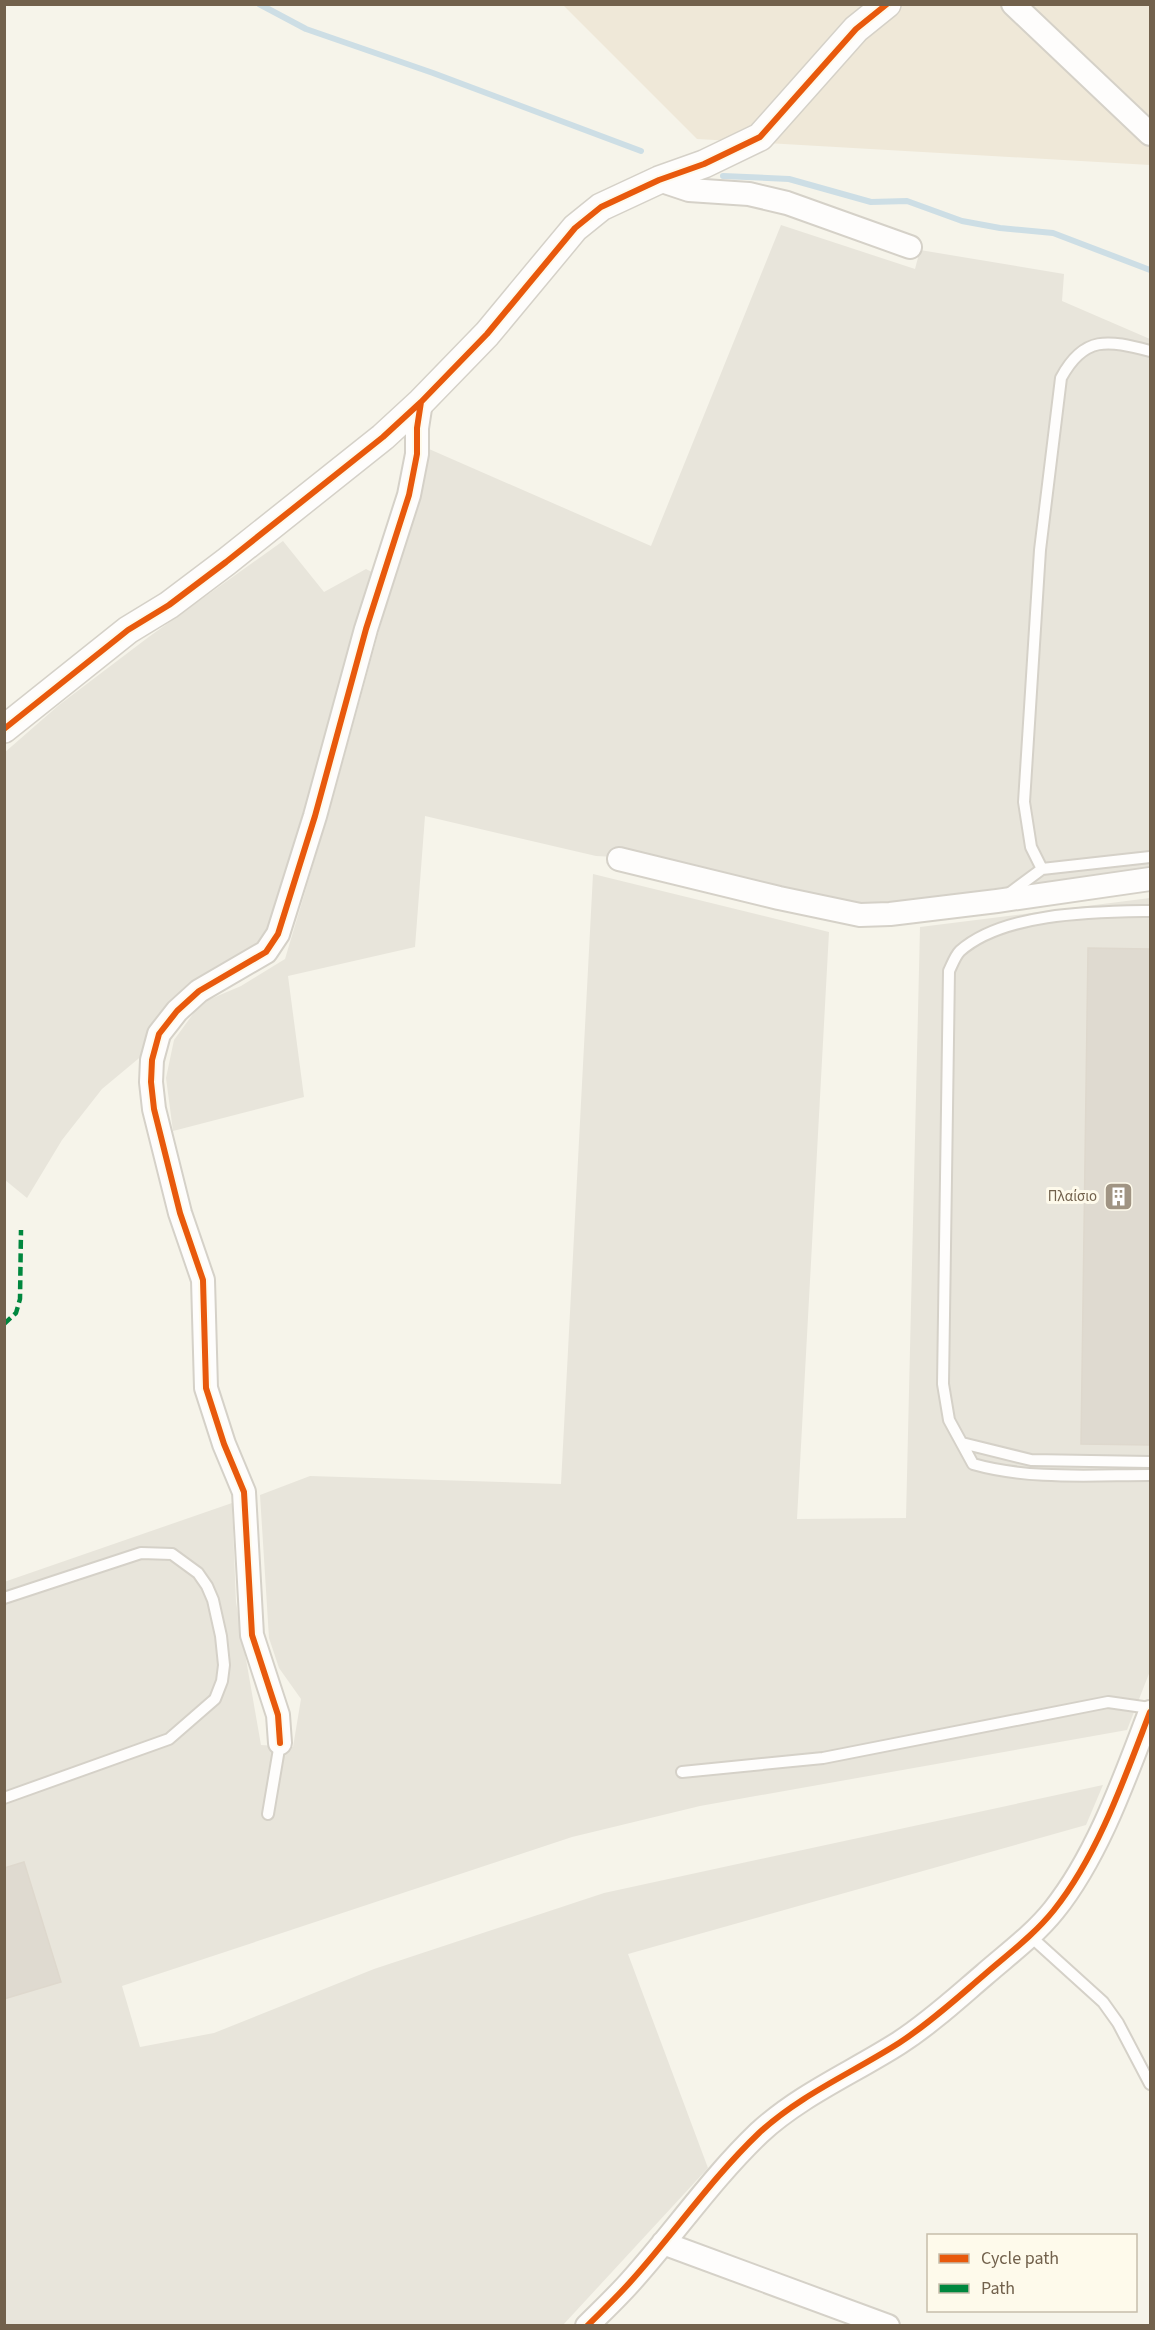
<svg xmlns="http://www.w3.org/2000/svg" width="1155" height="2330" font-family="'Source Sans 3',sans-serif">
<style>
.residential{fill:#efe8d8}
.industrial{fill:#e8e5db}
.lines{fill:none;stroke-linecap:round;stroke-linejoin:round}
.stream{stroke:#cddee5;stroke-width:6}
.building{fill:#dfdad0;stroke:#ded8cd;stroke-width:1.5}
.service-casing{stroke:#d5d1c8;stroke-width:14}
.minor-casing{stroke:#d5d1c8;stroke-width:26}
.tertiary-casing{stroke:#d5d1c8;stroke-width:30}
.service{stroke:#fefdfc;stroke-width:10}
.minor{stroke:#fefdfc;stroke-width:22}
.tertiary{stroke:#fefdfc;stroke-width:27}
.quiet{stroke:#00873e;stroke-width:4.5;stroke-dasharray:9 4.5;stroke-linecap:butt}
.cycleway-casing{stroke:#fefaeb;stroke-width:10}
.cycleway{stroke:#e8590c;stroke-width:6}
.labels{text-anchor:middle;stroke-width:6;stroke-linejoin:round;paint-order:stroke}
.poi-label{font-size:15px;fill:#72614c;stroke:#fefaeb;text-anchor:end}
</style>
<rect width="100%" height="100%" fill="#f6f4ea"/>
<path class="residential" d="M563,5H1150V165L697,139Z"/>
<path class="industrial" d="M781,225L915,269L920,250L1064,274L1062,301L1150,339V867L848,909L634,858L596,856L425,816L415,947L288,976L304,1097L173,1131L166,1078L174,1040L201,1003L241,986L285,959L333,798L429,449L651,546Z
M283,541L324,592L366,569L387,580L279,951L203,996L156,1044L102,1089L62,1140L27,1198L5,1180L4,753L59,705L150,636Z
M593,874L829,932L797,1519L906,1518L920,927L1150,898V1671L1127,1730L700,1806L572,1837L122,1986L140,2047L214,2033L374,1969L604,1893L1103,1785L1086,1825L628,1954L708,2168L563,2325H5L4,1582L232,1503L236,1602L261,1745L293,1747L301,1699L279,1668L269,1638L260,1495L310,1476L561,1484Z"/>
<g class="lines">
<path class="stream" d="M259,4L306,29L433,73L641,151
M723,176L789,179L871,202L907,201L962,221L1000,228L1053,233L1150,270"/>
</g>
<path class="building" d="M1088,948L1150,949V1445L1081,1444Z
M24,1862L61,1982L4,1999V1868Z"/>
<g class="lines">
<defs>
<path id="service" d="M1042,869L1031,847L1024,802L1040,550L1061,378C1084,335 1108,340 1150,351
M1007,895L1042,869L1150,857
M1150,911C1095,912 1004,912 960,951C955,956 952,965 949,971L943,1384L949,1420L973,1464C1029,1480 1092,1475 1150,1475
M962,1443L1031,1460L1150,1462
M4,1598L141,1553L172,1554L198,1573L207,1586L213,1600L221,1636L224,1665L222,1681L215,1699L169,1739L4,1798
M682,1772L823,1758L1108,1702L1150,1708
M268,1814L280,1743
M1029,1935L1103,2002L1118,2023L1150,2084"/>
<path id="minor" d="M1013,4L1150,134
M659,180L689,190L749,194L787,203L910,247
M619,859L779,898L860,915L890,914L997,901L1150,879
M280,1743L278,1715L252,1635L244,1492L224,1444L206,1388L203,1280L180,1213L154,1109L151,1082L152,1060L159,1034L177,1011L199,991L266,952L278,934L315,816L366,629L409,495L417,454V428L421,402
M663,2243L888,2326
M587,2326C602,2311 618,2296 632,2280C675,2232 712,2178 759,2133C800,2095 852,2073 899,2043C930,2023 957,1998 984,1975C1008,1954 1034,1935 1054,1910C1098,1855 1125,1777 1150,1712"/>
<path id="tertiary" d="M4,729L128,630L169,605L226,562L383,437L421,402L487,334L575,228L601,207L659,180L704,164L760,137L856,29L887,4"/>
</defs>
<use href="#service" class="service-casing"/>
<use href="#minor" class="minor-casing"/>
<use href="#tertiary" class="tertiary-casing"/>
<use href="#service" class="service"/>
<use href="#minor" class="minor"/>
<use href="#tertiary" class="tertiary"/>
<path class="quiet" d="M4,1324L16,1313L20,1299L21,1230"/>
<defs>
<path id="cycleway" d="M4,729L128,630L169,605L226,562L383,437L421,402L487,334L575,228L601,207L659,180L704,164L760,137L856,29L887,4
M280,1743L278,1715L252,1635L244,1492L224,1444L206,1388L203,1280L180,1213L154,1109L151,1082L152,1060L159,1034L177,1011L199,991L266,952L278,934L315,816L366,629L409,495L417,454V428L421,402
M587,2326C602,2311 618,2296 632,2280C675,2232 712,2178 759,2133C800,2095 852,2073 899,2043C930,2023 957,1998 984,1975C1008,1954 1034,1935 1054,1910C1098,1855 1125,1777 1150,1712"/>
</defs>
<use href="#cycleway" class="cycleway-casing"/>
<use href="#cycleway" class="cycleway"/>
</g>
<defs>
<symbol id="building-square" viewBox="-11 -11 22 22"><rect x="-9" y="-9" width="18" height="18" rx="4" fill="#a09483" stroke="#fefaeb"/><path d="M-4-6H4V6H1V3H-1V6H-4ZM-2.5-4.3h1.7v1.8h-1.7ZM.8-4.3h1.7v1.8H.8ZM-2.5-1h1.7V.8h-1.7ZM.8-1h1.7V.8H.8Z" fill="#fff"/></symbol>
</defs>
<g fill-rule="evenodd">
<use href="#building-square" x="1102" y="1180" width="33" height="33"/>
</g>
<g class="labels">
<g class="poi-label">
<text x="1097" y="1201">Πλαίσιο</text>
</g>
</g>
<rect width="1155" height="2330" fill="none" stroke="#72614c" stroke-width="12"/>
<rect x="927" y="2234" width="210" height="78" fill="#fefaeb" stroke="#c6bdab" stroke-width="1.5"/>
<rect x="939" y="2254" width="30" height="9" fill="#e8590c" stroke="#c6bdab" stroke-width="1.5"/>
<text x="981" y="2264" font-size="18" fill="#72614c">Cycle path</text>
<rect x="939" y="2284" width="30" height="9" fill="#00873e" stroke="#c6bdab" stroke-width="1.5"/>
<text x="981" y="2294" font-size="18" fill="#72614c">Path</text>
</svg>
